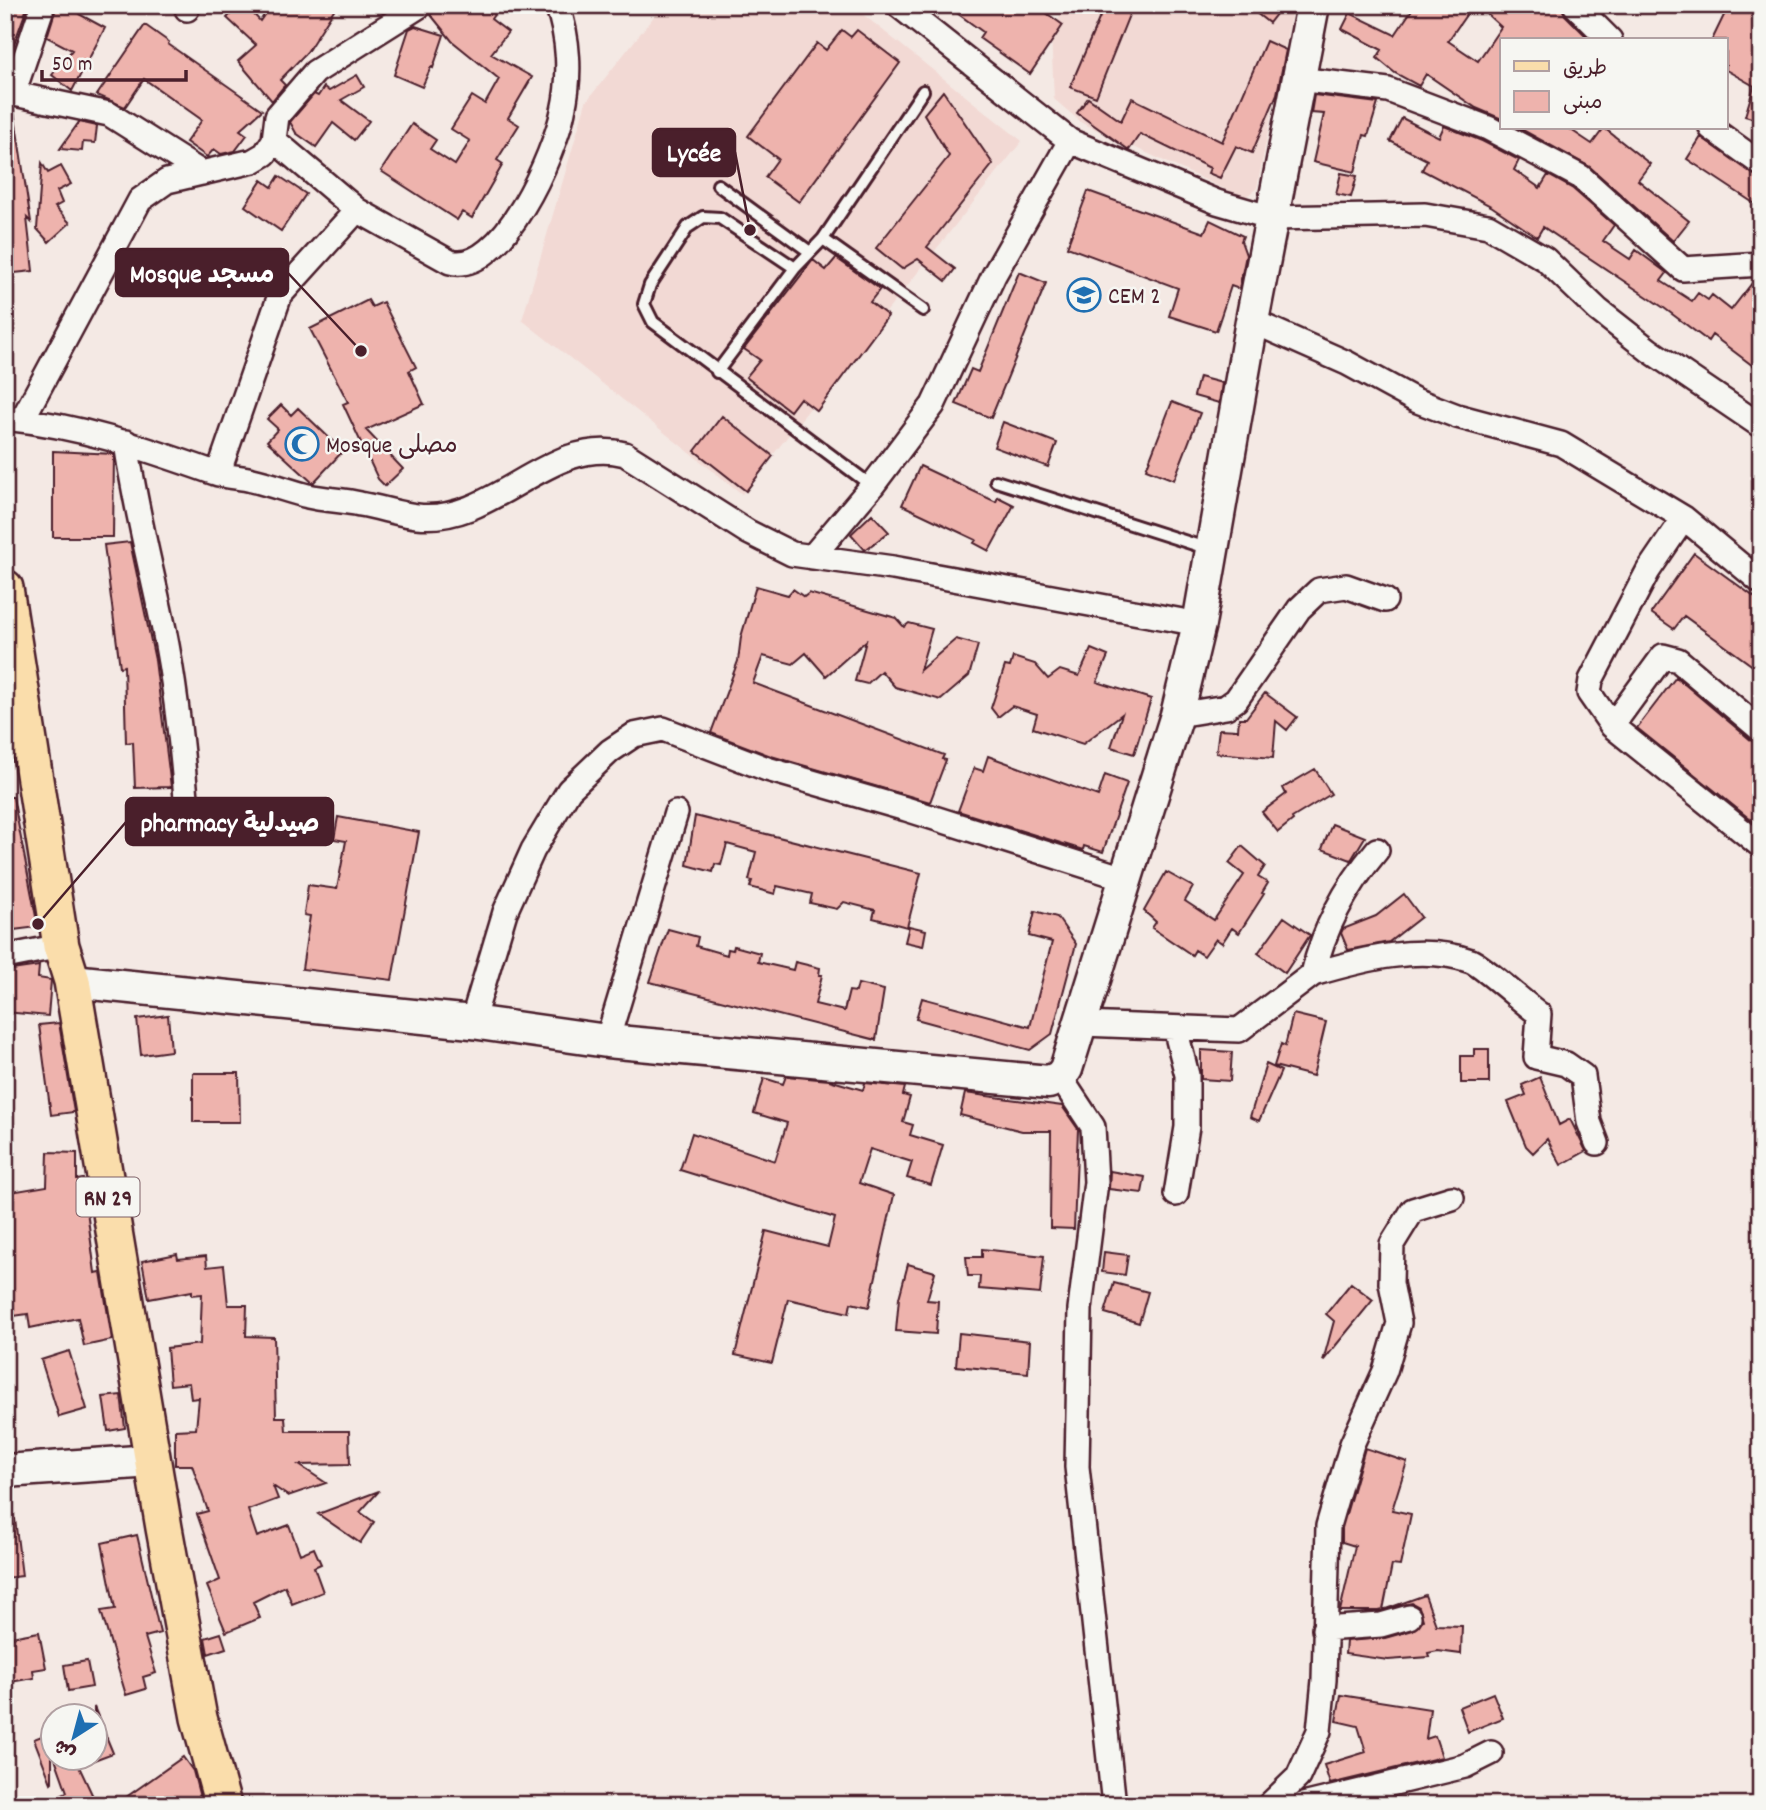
<svg xmlns="http://www.w3.org/2000/svg" width="1766" height="1810" font-family="Dekko,'Playpen Sans Arabic',sans-serif">
<style>
.built{fill:#f2d9d4}
.building{fill:#eeb3ad;stroke:#4a1f2b;stroke-width:2}
.lines{fill:none;stroke-linecap:round;stroke-linejoin:round}
.lane-casing{stroke:#4a1f2b;stroke-width:16}
.street-casing{stroke:#4a1f2b;stroke-width:28}
.secondary-casing{stroke:#4a1f2b;stroke-width:37}
.primary-casing{stroke:#4a1f2b;stroke-width:40}
.lane{stroke:#f6f6f2;stroke-width:10}
.street{stroke:#f6f6f2;stroke-width:23}
.secondary{stroke:#f6f6f2;stroke-width:32}
.primary{stroke:#faddab;stroke-width:35}
.labels{text-anchor:middle;stroke-width:5;stroke-linejoin:round;paint-order:stroke}
.shield{fill:#f6f6f2;stroke:#7e6067;stroke-width:2}
.shield-label{font-size:23px;font-weight:bold;fill:#4a1f2b}
.poi-label{font-size:24px;fill:#4a1f2b;stroke:#f6f6f2;text-anchor:start}
.leader{fill:none;stroke:#4a1f2b;stroke-width:2.5}
.callout-dot{fill:#4a1f2b;stroke:#f6f6f2;stroke-width:2.5}
.callout{fill:#4a1f2b;stroke:#4a1f2b;stroke-width:2.5}
.callout-label{font-size:26px;text-anchor:middle;font-weight:bold;fill:#fff}
</style>
<rect width="100%" height="100%" fill="#f4e9e4"/>
<filter id="ink" filterUnits="userSpaceOnUse"><feTurbulence type="fractalNoise" baseFrequency=".0143" numOctaves="2"/><feDisplacementMap in="SourceGraphic" scale="14" xChannelSelector="R" yChannelSelector="G"/><feConvolveMatrix kernelMatrix="1 2 1 2 8 2 1 2 1" color-interpolation-filters="sRGB"/></filter>
<g filter="url(#ink)">
<path class="built" d="M663,5H851L1022,141L742,494L522,320L586,102Z
M1066,5H1284L1292,10L1257,188L1244,198L1082,123L1054,99L1051,33Z"/>
<path class="building" d="M5,5H28L7,63H5Z
M57,5H84L79,14L105,28L72,91L52,75L72,50L47,37Z
M239,5H245L260,21L271,5H337L307,52L280,80L285,85L272,101L238,61L256,45L227,18Z
M435,5H501L491,19L508,32L491,54L532,77L508,118L519,125L497,160L503,164L472,218L462,212L457,220L381,171L412,124L436,140L430,149L455,165L470,141L451,129L472,96L485,104L499,79L452,41L431,15Z
M946,5H1035L1063,25L1030,74L979,38L983,32Z
M1105,5H1133L1096,97L1070,87Z
M1246,5H1283L1269,23Z
M1415,5H1473L1448,41L1478,61L1501,27L1477,5H1561L1565,15L1590,40H1502V119L1476,108L1426,74L1419,86L1395,73L1377,58L1382,50L1342,29L1350,13L1395,35Z
M1729,5H1761V121L1745,116L1754,86L1726,70V40H1712Z
M145,25L169,42L168,44L262,110L240,130L247,135L235,151L221,154L214,149L207,157L186,142L202,120L144,79L125,107L97,95Z
M415,26L444,35L433,68L431,67L422,87L394,75L409,29Z
M842,30L851,37L857,30L900,63L799,202L765,177L778,159L748,136L817,43L826,50Z
M1266,41L1286,50L1277,94L1252,153L1236,146L1220,178L1208,173L1210,168L1140,134L1129,150L1077,113L1088,98L1121,121L1132,98L1222,142Z
M357,75L364,87L341,100L369,121L354,140L333,123L316,147L296,133L290,122L314,94L318,96L324,87L329,91Z
M943,91L993,164L927,247L955,269L946,281L918,259L902,269L876,248L949,156L924,114Z
M1314,95L1378,103L1368,136L1364,135L1355,172L1313,162L1324,114L1311,113Z
M5,111H14L31,222L27,218L33,271L5,274Z
M1402,118L1439,137L1444,126L1482,141L1519,160L1514,170L1540,188L1548,175L1573,189L1614,225L1603,241L1630,259L1636,250L1667,273L1661,281L1692,301L1698,293L1708,300L1712,295L1731,310L1756,278H1761V372L1712,335L1708,341L1664,308L1543,227L1537,237L1491,206L1422,170L1427,160L1390,141Z
M79,122L97,126L95,143L83,142L82,151L60,149Z
M1519,128H1568L1592,144L1604,128L1650,164L1638,180L1689,221L1673,241L1590,167Z
M1701,137L1761,178V208L1687,159Z
M42,163L48,173L61,166L71,184L57,191L62,203L55,207L70,223L49,242L37,229Z
M1341,173L1357,176L1351,197L1336,194Z
M279,176L306,194L281,231L245,206L262,180L272,187Z
M1088,191L1204,233L1210,220L1243,236L1241,241L1246,255L1240,284L1239,289L1231,286L1216,331L1169,316L1178,288L1067,247Z
M836,258L880,289L870,302L888,316L817,411L800,398L790,411L746,377L760,360L744,349L813,260L826,270Z
M1019,272L1046,283L991,418L956,404L971,369L978,372Z
M368,300L372,307L383,302L416,367L409,371L424,404L366,430L403,469L385,486L378,479L343,404L348,402L310,329Z
M1199,377L1222,383L1219,403L1194,396Z
M1172,402L1200,413L1174,480L1146,469Z
M281,405L291,415L298,408L343,451L313,483L267,441L278,429L267,419Z
M722,416L773,456L746,491L695,451Z
M1003,422L1057,443L1048,467L994,447Z
M53,451L114,454L113,537H53Z
M920,466L996,502L998,497L1014,505L989,551L974,543L976,540L902,505Z
M872,514L889,532L865,550L851,534Z
M130,542L155,660L171,787L135,788L133,742L126,743L124,666L120,667L104,545Z
M1694,553L1761,602V672L1684,616L1674,629L1651,613Z
M756,586L788,595L793,589L804,597L809,593L896,618L904,627L909,623L932,629L920,670L956,639L978,645L969,676L941,700L895,687L881,671L867,684L855,681L866,641L826,676L806,653L793,664L763,656L753,683L944,755L942,759L946,760L930,802L771,756L711,733L738,661L741,637Z
M1091,649L1108,656L1097,682L1151,699L1134,754L1111,747L1122,714L1083,744L1033,728L1037,714L1012,706L998,717L991,708L1005,666L1010,667L1013,657L1035,664L1048,679L1060,670L1079,676Z
M1676,677L1752,741L1761,744V828L1637,728Z
M1265,693L1297,717L1287,730L1276,721L1273,758L1216,753L1219,729L1238,730L1239,718H1246Z
M988,756L1098,796L1105,775L1127,783L1103,852L1084,846L1083,850L958,811L974,768L983,771Z
M1315,769L1331,794L1292,818L1293,820L1278,832L1262,812L1286,794L1283,788Z
M5,797H13L38,927L5,931Z
M695,816L921,873L907,927L873,918L875,910L844,902L837,909L810,903L812,894L777,886L775,894L750,887L752,881L749,880L756,852L727,844L721,865L715,864L713,872L687,865Z
M338,817L419,832L392,980L302,969L310,916L304,915L308,885L337,889L346,841L334,839Z
M1332,824L1365,837L1351,860L1322,849Z
M1242,846L1265,866L1258,877L1268,883L1262,893L1264,894L1239,933L1232,928L1222,943L1216,939L1204,956L1195,950L1192,955L1152,928L1156,922L1144,911L1166,872L1193,887L1185,901L1214,920L1244,875L1229,863Z
M1404,894L1421,917L1389,942L1348,950L1341,933L1343,929L1376,916Z
M1035,911L1057,917L1076,944L1052,1034L1030,1050L916,1019L922,998L1030,1027L1052,942L1029,936Z
M1284,917L1310,935L1285,973L1258,953Z
M909,926L926,930L923,946L905,942Z
M668,929L698,937L696,946L727,955L728,949L733,950L734,946L760,953L758,962L793,970L795,962L820,968L819,975H822L815,1004L844,1011L849,991L856,992L858,984L884,990L876,1040L650,982Z
M39,966L38,978L51,980L48,1016L5,1012V971Z
M1293,1014L1326,1022L1313,1076L1274,1066L1281,1044L1285,1046Z
M168,1015L171,1051L141,1055L137,1019Z
M59,1023L74,1112L51,1115L39,1025Z
M1474,1049H1489V1083H1461V1056H1474Z
M1201,1050L1232,1052L1230,1081L1201,1079Z
M1266,1064L1281,1071L1259,1121L1250,1117Z
M193,1073H239L240,1122H193Z
M786,1076L829,1080L863,1090L865,1083L905,1087L903,1095L910,1097L903,1122L913,1125L910,1135L943,1145L931,1185L907,1178L912,1162L870,1149L859,1183L894,1195L869,1307L851,1303L849,1313L788,1299L772,1363L735,1355L766,1231L828,1247L835,1218L680,1170L692,1133L775,1161L787,1123L754,1113L764,1078L783,1084Z
M1540,1077L1559,1125L1570,1119L1586,1151L1561,1165L1547,1139L1533,1153L1526,1146L1508,1102L1526,1095L1522,1085Z
M965,1093L1062,1106L1078,1129L1074,1229L1050,1228L1051,1131H1022L960,1115Z
M48,1152L77,1153V1180L83,1179L95,1273L101,1272L112,1340L84,1346L78,1318L30,1328L28,1314L14,1316L5,1285V1193L47,1186Z
M1110,1171L1145,1177L1142,1193L1109,1189Z
M982,1249L1044,1256L1040,1294L979,1289L980,1276H968L966,1257H982Z
M1104,1252L1128,1255L1125,1275L1102,1272Z
M177,1254L178,1259L206,1256L207,1267L224,1265L228,1305H247L246,1336L274,1337L276,1417H285L286,1431H349L350,1464L299,1465L326,1483L288,1496L273,1486L278,1499L248,1510L257,1537L289,1525L300,1554L314,1548L321,1564L314,1567L323,1592L292,1604L285,1586L253,1602L260,1618L226,1632L207,1586L220,1580L197,1514L208,1511L192,1465H175V1430L196,1429L199,1398L191,1399L189,1383L170,1385L167,1348L200,1344L202,1294L192,1295V1291L149,1299L142,1261Z
M908,1264L935,1272L927,1300L938,1301L936,1334L896,1331L899,1298Z
M1114,1283L1148,1292L1139,1323L1105,1313Z
M1351,1283L1373,1300L1323,1361L1334,1321L1326,1314Z
M959,1333L1030,1341L1028,1373L956,1366Z
M69,1351L87,1409L59,1417L41,1360Z
M121,1395L125,1428L108,1431L103,1397Z
M1365,1448L1407,1462L1392,1510L1411,1514L1400,1566L1392,1565L1383,1610L1425,1595L1436,1625L1462,1626L1461,1654L1438,1651L1428,1653L1429,1657L1388,1660L1345,1654L1346,1641L1385,1638L1413,1630L1423,1620L1419,1607L1412,1603L1379,1611H1340L1355,1546L1342,1542V1528Z
M379,1491L360,1512L374,1522L360,1543L318,1514Z
M5,1519H15L22,1576L5,1578Z
M137,1535L160,1633L145,1637L156,1673L143,1677L146,1689L126,1695L101,1611L115,1609L102,1543Z
M39,1632L46,1668L33,1670L34,1678L10,1682L5,1638Z
M221,1633L226,1648L208,1654L205,1638Z
M87,1661L92,1687L68,1691L64,1665Z
M1493,1693L1503,1718L1468,1732L1459,1707Z
M1341,1695L1430,1709L1426,1739L1435,1736L1442,1757L1330,1784L1324,1765L1366,1752L1358,1726L1336,1721Z
M94,1707L113,1753L94,1760Z
M52,1732V1782L51,1783L34,1739Z
M183,1757L193,1771L202,1805H115Z
M55,1758H75L97,1805H38L67,1792Z"/>
<g class="lines">
<defs>
<path id="lane" d="M718,185L810,252
M823,239L923,310
M795,268L720,218L703,217L688,227L650,285L644,304L653,322L872,486
M717,372L795,268L823,239L923,91
M996,481L1209,549"/>
<path id="street" d="M898,5L1070,141L1217,202L1272,218L1425,215L1488,226L1545,259L1598,310L1649,350L1761,426
M1575,5L1610,40
M187,9L189,5
M1298,79L1388,90L1488,128L1581,177L1683,269L1761,264
M5,92L109,114L202,173
M13,94L43,5
M1711,128L1761,164
M274,140L357,210L450,262C502,276 555,152 563,111C571,76 569,38 557,5
M1252,321L1347,363L1415,400L1457,416L1561,444L1684,518L1761,582
M5,418C82,426 144,448 215,473C227,477 240,477 252,480C270,484 289,491 308,496C325,500 343,500 360,504C379,507 398,514 417,516C494,525 550,434 625,454L748,532L792,554L893,568L1199,624
M22,420L140,200L167,181L253,161L265,154L274,140L277,116L315,72L421,5
M126,442C134,500 148,555 160,611C174,672 181,736 186,798
M218,474L280,295L357,210
M1684,518L1648,571L1591,680L1589,693L1612,726L1761,846
M812,557L872,486L933,405L994,275L1070,141
M1177,715L1226,707L1236,700L1299,609L1319,590L1346,586L1385,600
M1612,726L1663,656L1678,660L1761,730
M1377,850C1346,887 1324,927 1313,974C1361,960 1421,943 1471,961C1483,966 1525,1004 1539,1014L1536,1057L1566,1064L1583,1076L1589,1122L1597,1143
M5,957L61,946
M472,1022L505,912L533,850L569,790L610,751L634,735L663,729L767,769L906,809L1127,879
M1082,1024L1239,1030L1313,974
M1175,1028L1187,1075V1127L1176,1194
M607,1041L676,813
M1060,1077L1093,1127L1096,1182L1080,1309L1077,1467L1114,1805
M1324,1629L1381,1625L1409,1617
M1269,1805L1298,1777L1319,1731L1324,1680L1328,1526L1352,1444L1385,1371L1399,1323L1391,1283L1392,1244L1413,1210L1452,1198
M1303,1805L1465,1766L1491,1753"/>
<path id="secondary" d="M72,981L472,1022L607,1041L1049,1082L1060,1077L1066,1069L1177,715L1199,624L1252,321L1313,5
M5,1471L152,1461"/>
<path id="primary" d="M5,588L61,946L72,981L164,1528L199,1718L223,1805"/>
</defs>
<use href="#lane" class="lane-casing"/>
<use href="#street" class="street-casing"/>
<use href="#secondary" class="secondary-casing"/>
<use href="#primary" class="primary-casing"/>
<use href="#lane" class="lane"/>
<use href="#street" class="street"/>
<use href="#secondary" class="secondary"/>
<use href="#primary" class="primary"/>
</g>
</g>
<defs>
<symbol id="school-ring" viewBox="-11 -11 22 22"><circle r="9.5" fill="#f6f6f2" stroke="#1f6fb2" stroke-width="1.5"/><path d="M0-5L7-2L0 1L-7-2ZM-4 1L0 2.5L4 1V4Q0 6-4 4Z" fill="#1f6fb2"/></symbol>
<symbol id="mosque-ring" viewBox="-11 -11 22 22"><circle r="9.5" fill="#f6f6f2" stroke="#1f6fb2" stroke-width="1.5"/><path d="M3.5-4.9A6 6 0 1 0 3.5 4.9A5 5 0 1 1 3.5-4.9Z" fill="#1f6fb2"/></symbol>
</defs>
<g fill-rule="evenodd">
<use href="#school-ring" x="1065" y="276" width="38" height="38"/>
<use href="#mosque-ring" x="283" y="425" width="38" height="38"/>
</g>
<g class="labels">
<rect class="shield" x="76.5" y="1177.5" width="63" height="39" rx="5"/>
<g class="shield-label">
<text x="108" y="1205">RN 29</text>
</g>
<g class="poi-label">
<text x="1108" y="303">CEM 2</text>
<text x="326" y="452">Mosque مصلى</text>
</g>
</g>
<path class="leader" d="M750 230L735 152M361 351L288 273M38 924L126 822"/>
<g class="callout-dot">
<circle cx="750" cy="230" r="7"/>
<circle cx="361" cy="351" r="7"/>
<circle cx="38" cy="924" r="7"/>
</g>
<g class="callout">
<rect x="653" y="129" width="82" height="47" rx="7"/>
<rect x="116" y="249" width="172" height="47" rx="7"/>
<rect x="126" y="798" width="207" height="47" rx="7"/>
</g>
<g class="callout-label">
<text x="694" y="161">Lycée</text>
<text x="202" y="282">Mosque مسجد</text>
<text x="230" y="831">pharmacy صيدلية</text>
</g>
<rect width="1766" height="1810" fill="none" stroke="#f6f6f2" stroke-width="28"/>
<rect x="14" y="14" width="1738" height="1782" fill="none" stroke="#4a1f2b" stroke-width="2.5" filter="url(#ink)"/>
<rect x="1500" y="38" width="228" height="91" fill="#f6f6f2" stroke="#b1a0a2" stroke-width="2"/>
<rect x="1514" y="61" width="35" height="10" fill="#faddab" stroke="#b1a0a2" stroke-width="2"/>
<text x="1563" y="74" font-size="21" fill="#4a1f2b">طريق</text>
<rect x="1514" y="91" width="35" height="21" fill="#eeb3ad" stroke="#b1a0a2" stroke-width="2"/>
<text x="1563" y="108" font-size="21" fill="#4a1f2b">مبنى</text>
<g transform="translate(74 1737) rotate(216)"><circle r="33" fill="#f6f6f2" stroke="#b1a0a2" stroke-width="2"/>
<path d="M0-5L12 26L0 18L-12 26Z" fill="#1f6fb2"/>
<text y="-10" font-size="19" font-weight="bold" text-anchor="middle" fill="#4a1f2b">ش</text>
</g>
<path d="M42 70v10h144v-10" fill="none" stroke="#4a1f2b" stroke-width="3.5"/>
<text x="52" y="70" font-size="21" fill="#4a1f2b" stroke="#f6f6f2" stroke-width="5" paint-order="stroke">50 m</text>
</svg>
